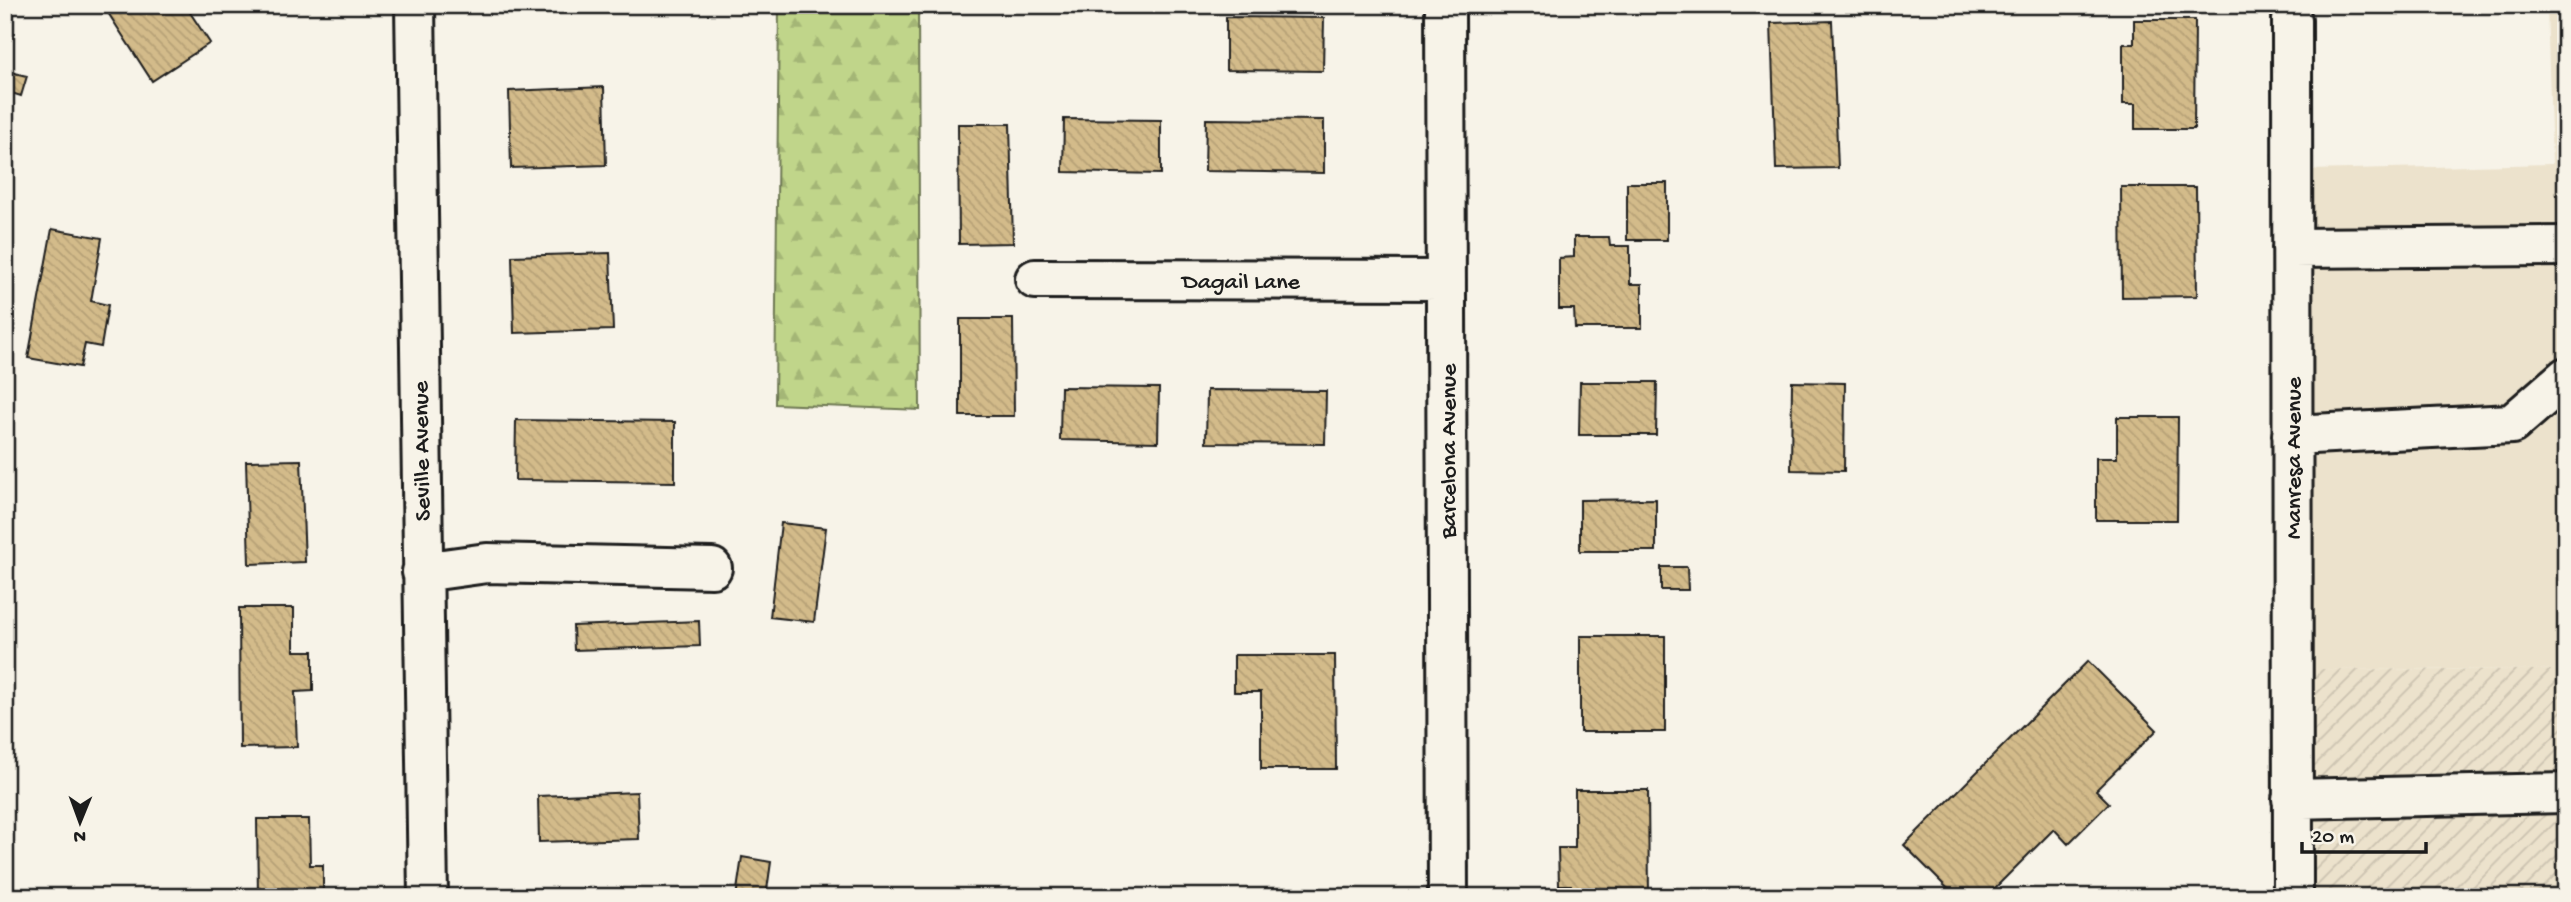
<svg xmlns="http://www.w3.org/2000/svg" width="2571" height="902" font-family="'Gochi Hand',sans-serif">
<style>
.built{fill:#ece2cc}
.industrial{fill:url(#industrial-furrows)}
.forest{fill:url(#forest-firs);stroke:#6e7853;stroke-width:2}
.building{fill:url(#building-back-hatch);stroke:#1c1c1c;stroke-width:2}
.lines{fill:none;stroke-linecap:round;stroke-linejoin:round}
.minor-casing{stroke:#1c1c1c;stroke-width:44}
.minor{stroke:#f7f3e8;stroke-width:38}
.labels{text-anchor:middle;stroke-width:5;stroke-linejoin:round;paint-order:stroke}
.street-label{font-size:24px;fill:#1c1c1c;stroke:#f7f3e8}
</style>
<defs>
<pattern id="industrial-furrows" width="10" height="10" patternUnits="userSpaceOnUse" patternTransform="scale(1.75)"><rect width="10" height="10" fill="#ece2cc"/><path d="M-1 1l2-2M0 10L10 0M9 11l2-2" fill="none" stroke="#cac1af"/></pattern>
<pattern id="forest-firs" width="22" height="20" patternUnits="userSpaceOnUse" patternTransform="scale(1.75)"><rect width="22" height="20" fill="#c0d58a"/><path d="M5 1l3.5 6h-7zM16 11l3.5 6h-7z" fill="#a4b676"/></pattern>
<pattern id="building-back-hatch" width="6" height="6" patternUnits="userSpaceOnUse" patternTransform="scale(1.75)"><rect width="6" height="6" fill="#d3bb8a"/><path d="M-1 5l2 2M0 0l6 6M5-1l2 2" fill="none" stroke="#b5a076"/></pattern>
</defs>
<rect width="100%" height="100%" fill="#f7f3e8"/>
<filter id="ink" filterUnits="userSpaceOnUse"><feTurbulence type="fractalNoise" baseFrequency=".0143" numOctaves="2"/><feDisplacementMap in="SourceGraphic" scale="14" xChannelSelector="R" yChannelSelector="G"/><feConvolveMatrix kernelMatrix="1 2 1 2 8 2 1 2 1" color-interpolation-filters="sRGB"/></filter>
<g filter="url(#ink)">
<path class="built" d="M2547,5H2566V670L2314,669L2310,170L2552,164Z"/>
<path class="industrial" d="M2314,669L2566,670V897H2311Z"/>
<path class="forest" d="M779,5H918L920,410L775,404Z"/>
<path class="building" d="M103,5H185L210,43L152,81Z
M1226,17L1324,18L1323,71L1226,70Z
M2134,20H2195L2194,129H2135V104H2123V44H2134Z
M1832,21L1838,168L1776,169L1771,23Z
M5,71L27,76L21,96L5,91Z
M604,87L606,165L511,168L509,91Z
M1064,119L1161,120V174L1063,172Z
M1206,119L1324,120V173L1205,171Z
M958,124H1010L1013,243L959,244Z
M1627,183H1667V240H1627Z
M2121,187H2196L2197,296L2122,297Z
M52,229L102,238L91,301L108,305L101,347L85,344L80,367L28,358Z
M1574,237H1609L1610,246H1630V284H1642V328H1575L1574,309H1559V258L1574,257Z
M610,253L613,330L514,333L512,256Z
M960,319H1013L1014,416H960Z
M1580,382H1657L1656,435H1579Z
M1792,382L1845,383L1844,471L1791,470Z
M1061,387L1159,388L1158,442L1060,440Z
M1207,390L1326,391L1325,444L1206,443Z
M2117,417H2178L2177,520H2096V458H2117Z
M516,420L675,422V482L515,480Z
M301,460L305,562L249,564L246,461Z
M1656,499V551H1580V500Z
M781,523L826,528L814,622L770,617Z
M1661,567H1687L1688,590H1661Z
M239,608H294V651H313V691L295,692L297,747L240,748Z
M699,621L700,646L574,650L573,626Z
M1580,636H1665V732H1580Z
M1234,655H1335L1336,769H1261V692H1234Z
M2088,661L2157,730L2096,790L2109,803L2068,844L2054,829L1986,897H1956L1904,845Z
M1575,790H1648L1649,897H1571V885H1559L1558,848H1575Z
M637,792L639,839L539,842L538,796Z
M257,819H309L310,865H323V893H310V897H258Z
M742,857L771,862L766,897H736Z"/>
<g class="lines">
<defs>
<path id="minor" d="M415,5L428,897
M1445,5L1448,897
M2292,20L2293,897
M2292,248L2566,246
M1035,279L1446,280
M2292,435L2512,424L2566,377
M422,572L487,563L712,568
M2292,799L2566,793"/>
</defs>
<use href="#minor" class="minor-casing"/>
<use href="#minor" class="minor"/>
</g>
</g>
<g class="labels">
<g class="street-label">
<text x="1241" y="288">Dagail Lane</text>
<text transform="translate(420 451) rotate(-91)" y="8">Seville Avenue</text>
<text transform="translate(1447 451) rotate(-90)" y="8">Barcelona Avenue</text>
<text transform="translate(2292 458) rotate(-90)" y="8">Manresa Avenue</text>
</g>
</g>
<rect width="2571" height="902" fill="none" stroke="#f7f3e8" stroke-width="28"/>
<rect x="14" y="14" width="2543" height="874" fill="none" stroke="#1c1c1c" stroke-width="2.5" filter="url(#ink)"/>
<g transform="translate(80 822) rotate(181)" stroke="#f7f3e8" stroke-width="5" paint-order="stroke">
<path d="M0-5L12 26L0 18L-12 26Z" fill="#1c1c1c"/>
<text y="-10" font-size="19" font-weight="bold" text-anchor="middle" fill="#1c1c1c">N</text>
</g>
<path d="M2302 842v10h124v-10" fill="none" stroke="#1c1c1c" stroke-width="3.5"/>
<text x="2312" y="842" font-size="21" fill="#1c1c1c" stroke="#f7f3e8" stroke-width="5" paint-order="stroke">20 m</text>
</svg>
